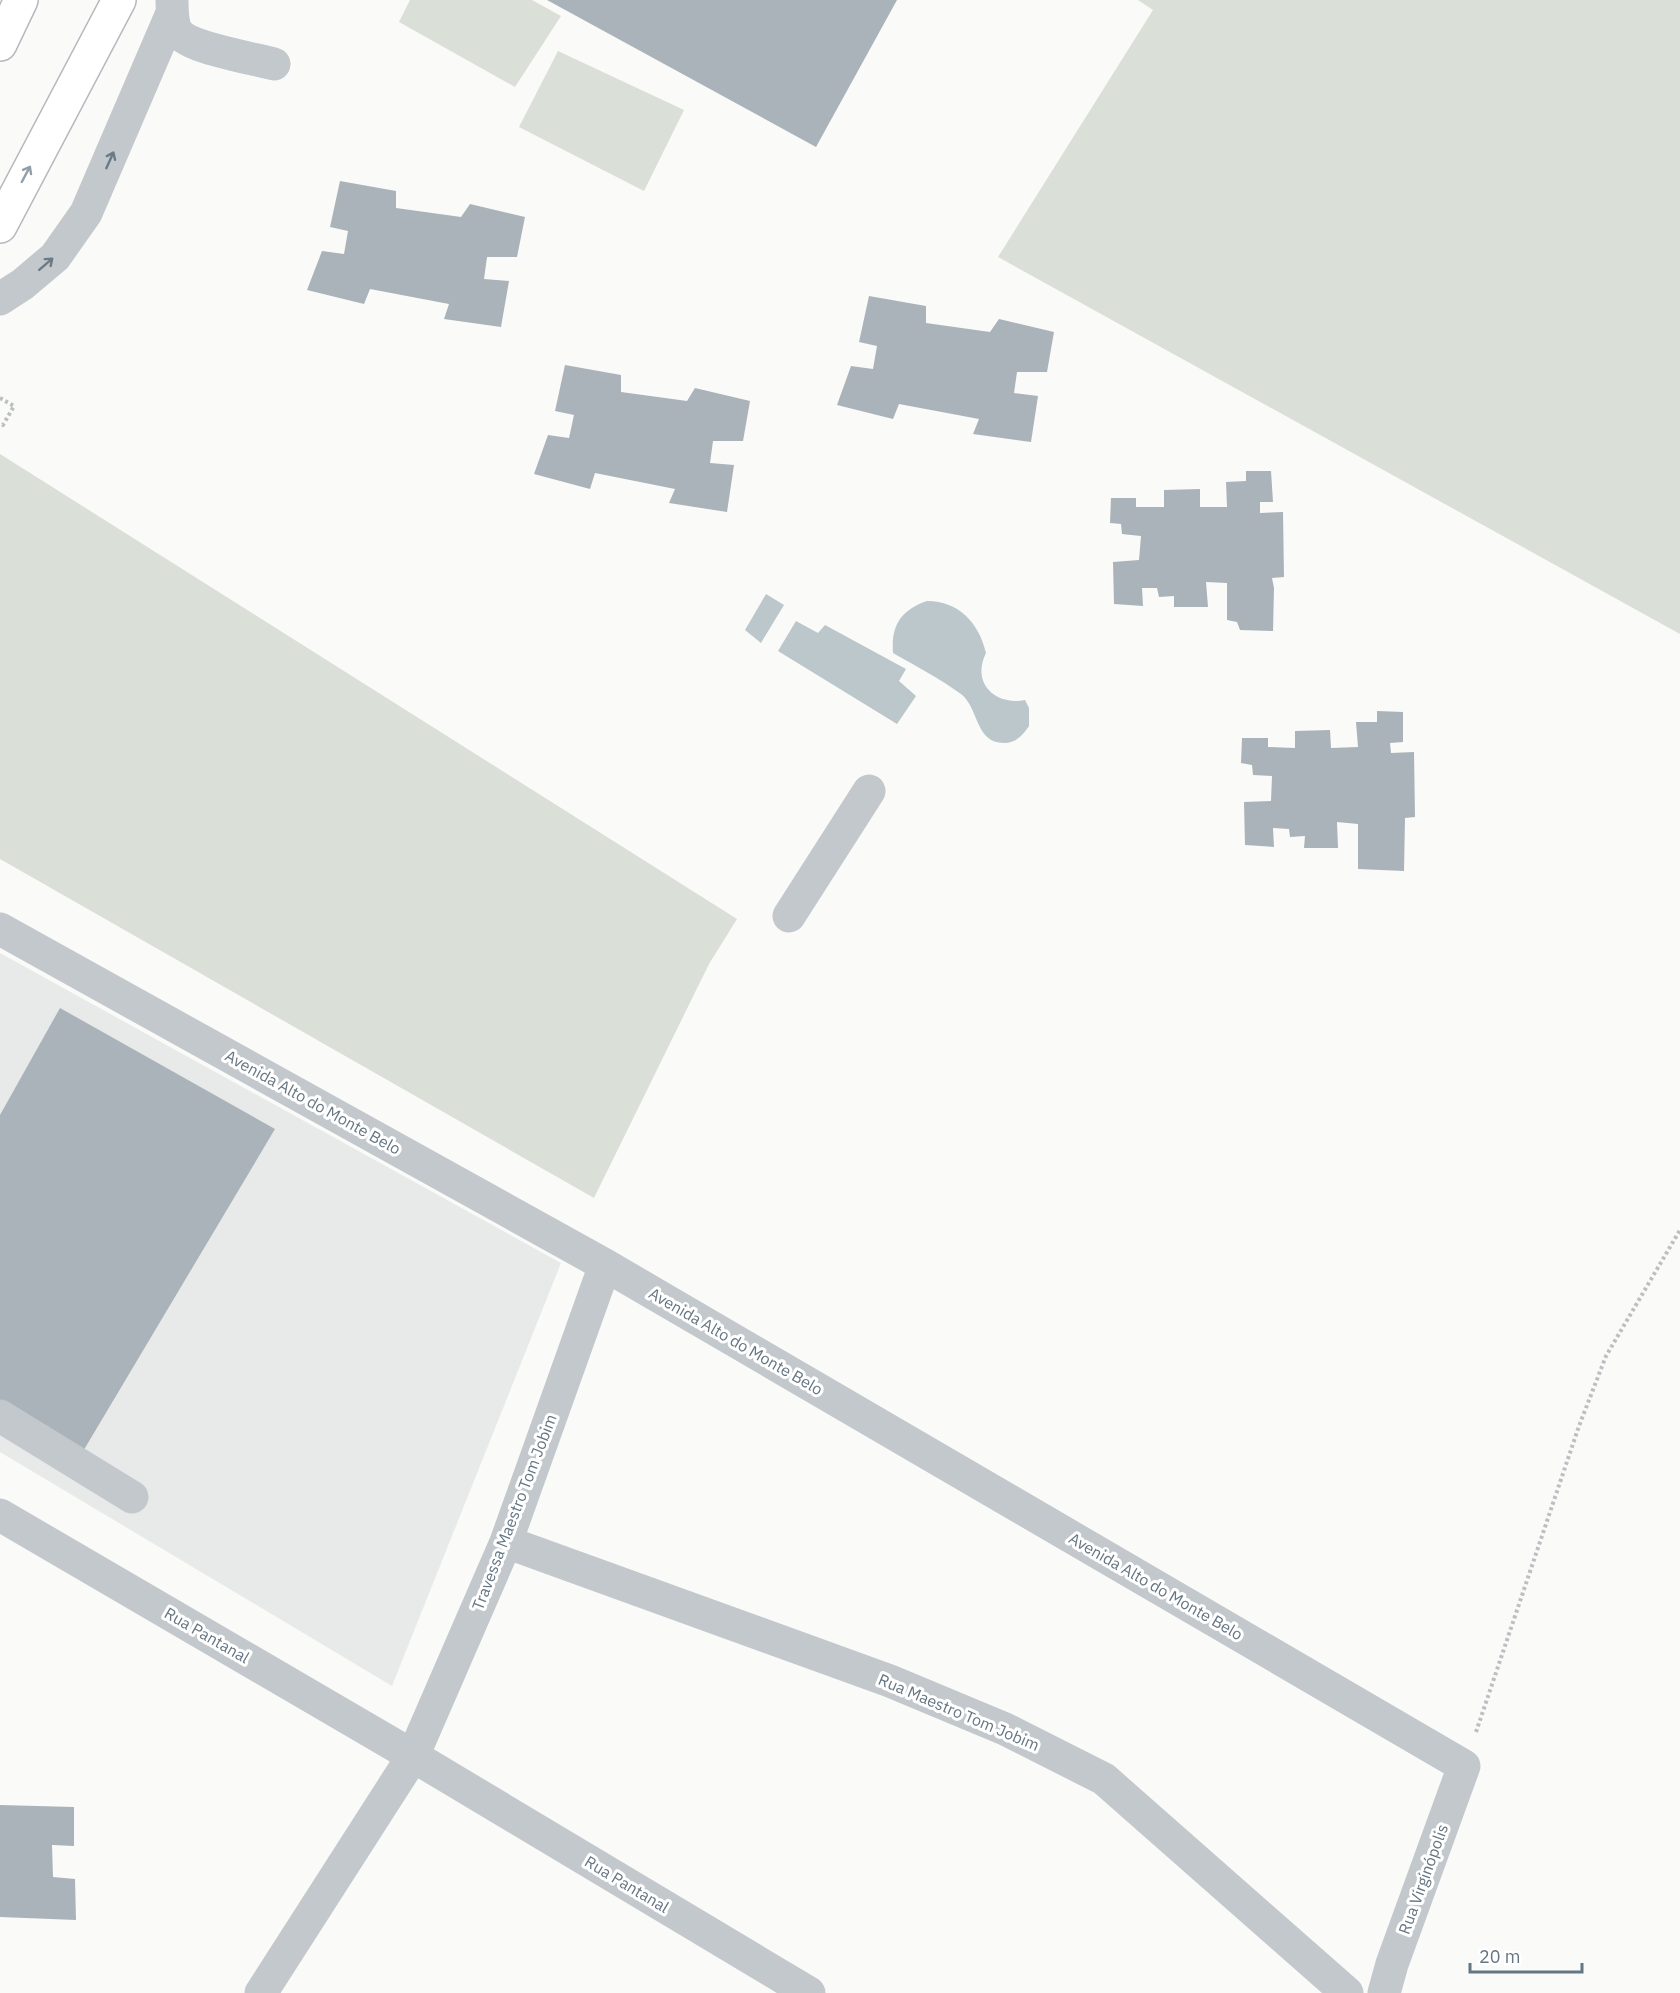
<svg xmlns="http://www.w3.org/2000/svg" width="1680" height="1993" font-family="'IBM Plex Sans',sans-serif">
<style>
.built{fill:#e8e9e9}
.green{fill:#dadfd7}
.water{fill:#bbc7cb}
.building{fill:#aab3b9}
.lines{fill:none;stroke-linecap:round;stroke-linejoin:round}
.major-casing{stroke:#b5babe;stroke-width:36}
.highway-casing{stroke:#b4b9bd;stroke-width:36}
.path{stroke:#bbbfc2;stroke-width:4;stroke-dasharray:3 3;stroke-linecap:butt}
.minor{stroke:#c3c8cc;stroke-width:33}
.major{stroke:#fff;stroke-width:33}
.highway{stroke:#fff;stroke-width:33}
.oneway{stroke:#6a7a87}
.oneway2{stroke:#939fa8}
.labels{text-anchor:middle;stroke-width:6;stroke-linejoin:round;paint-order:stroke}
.street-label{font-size:16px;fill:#657683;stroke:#fff}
</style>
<rect width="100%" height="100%" fill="#fafaf8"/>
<path class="built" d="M0,953L561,1263L392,1686L0,1452Z"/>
<path class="green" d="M410,0H532L561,16L515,87L399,22Z
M1138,0H1680V634L998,257L1153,10Z
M558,51L684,110L644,191L519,127Z
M0,454L737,919L709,964L594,1198L0,859Z"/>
<path class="water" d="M766,594L784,605L761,643L745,630Z
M927,601C959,601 979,623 986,653C971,683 995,706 1025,700L1029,708V726C1023,735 1016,743 1004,743C975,743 979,708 961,694C940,679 916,666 893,653C891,625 901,610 927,601Z
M796,621L818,633L825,625L906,669L899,681L916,696L897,724L778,651Z"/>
<path class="building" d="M547,0H897L816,147Z
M340,181L396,191V208L461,217L470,204L525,217L517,257H487L484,279L509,281L501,327L444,319L449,304L370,289L364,304L307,290L322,251L344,254L348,231L330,227Z
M869,296L926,306V323L990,332L999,319L1054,332L1047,372H1017L1014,393L1038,396L1031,442L973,434L979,419L899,404L893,419L837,405L851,366L873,369L877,346L859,342Z
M565,365L621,375V392L687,401L695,388L750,401L743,441H713L710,463L734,465L727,512L669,503L675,489L595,473L590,489L534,474L548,435L569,438L574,415L555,411Z
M1246,471H1271L1273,502H1260V513L1283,512L1284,577L1272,578L1274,588L1273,631L1240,630L1237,622L1227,620V583L1206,582L1208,607H1174V596L1159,597L1157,588H1142L1143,606L1114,604L1113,562L1139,560L1141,536L1122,534L1121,524L1110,523L1111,498H1136V507H1164V490L1200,489V507H1227L1226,482L1246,481Z
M1377,711L1403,712V742L1390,743L1391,753L1414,752L1415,817L1405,818L1404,871L1358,869V824L1337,822L1338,848H1304L1305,836L1290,837L1289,829L1273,828L1274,847L1245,845L1244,802L1271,801L1272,776L1253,775L1252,765L1241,763L1242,738H1268V747L1295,748V731L1330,730L1331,748L1358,747L1356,722H1377Z
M60,1008L275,1129L82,1453L0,1406V1115Z
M0,1805L74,1807V1846L52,1845L53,1877L75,1879L76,1920L0,1917Z"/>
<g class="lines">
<defs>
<path id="major" d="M0,226L119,0"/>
<path id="highway" d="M0,44L21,0"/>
</defs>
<use href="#major" class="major-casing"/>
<use href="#highway" class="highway-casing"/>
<path class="path" d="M0,398L14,406L3,425L0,423
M1476,1732L1579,1426L1606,1356L1680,1230"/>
<path class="minor" d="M172,0C172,9 172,19 175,28C183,48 253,58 274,64
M0,299L23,284L55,257L86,213L172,13
M789,916L869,791
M0,929L605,1265L1464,1766L1392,1964L1384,1993
M0,1416L132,1497
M0,1515L413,1756L809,1993
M506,1542L890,1681L1005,1729L1104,1779L1347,1993
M261,1993L413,1756L506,1542L605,1265"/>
<use href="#major" class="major"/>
<use href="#highway" class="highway"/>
</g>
<defs><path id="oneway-shaft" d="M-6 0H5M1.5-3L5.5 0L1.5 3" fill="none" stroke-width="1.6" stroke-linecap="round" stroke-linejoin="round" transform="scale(1.5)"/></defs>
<g class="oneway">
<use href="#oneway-shaft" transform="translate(110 160) rotate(-66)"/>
<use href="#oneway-shaft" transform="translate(46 264) rotate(-41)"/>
</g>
<use class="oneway2" href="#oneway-shaft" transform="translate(26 174) rotate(-62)"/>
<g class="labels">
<g class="street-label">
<text transform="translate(313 1102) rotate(29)" y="6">Avenida Alto do Monte Belo</text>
<text transform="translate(736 1341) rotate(30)" y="6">Avenida Alto do Monte Belo</text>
<text transform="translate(514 1512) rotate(-69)" y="6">Travessa Maestro Tom Jobim</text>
<text transform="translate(1156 1586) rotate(30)" y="6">Avenida Alto do Monte Belo</text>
<text transform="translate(207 1635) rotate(30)" y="6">Rua Pantanal</text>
<text transform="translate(959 1712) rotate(23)" y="6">Rua Maestro Tom Jobim</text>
<text transform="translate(1423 1879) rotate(-70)" y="6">Rua Virginópolis</text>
<text transform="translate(627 1884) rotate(31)" y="6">Rua Pantanal</text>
</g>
</g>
<path d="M1470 1963v9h112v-9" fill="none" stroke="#657683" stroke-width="3"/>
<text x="1479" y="1963" font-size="18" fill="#657683" stroke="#ffffff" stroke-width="4.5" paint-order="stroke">20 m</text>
</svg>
